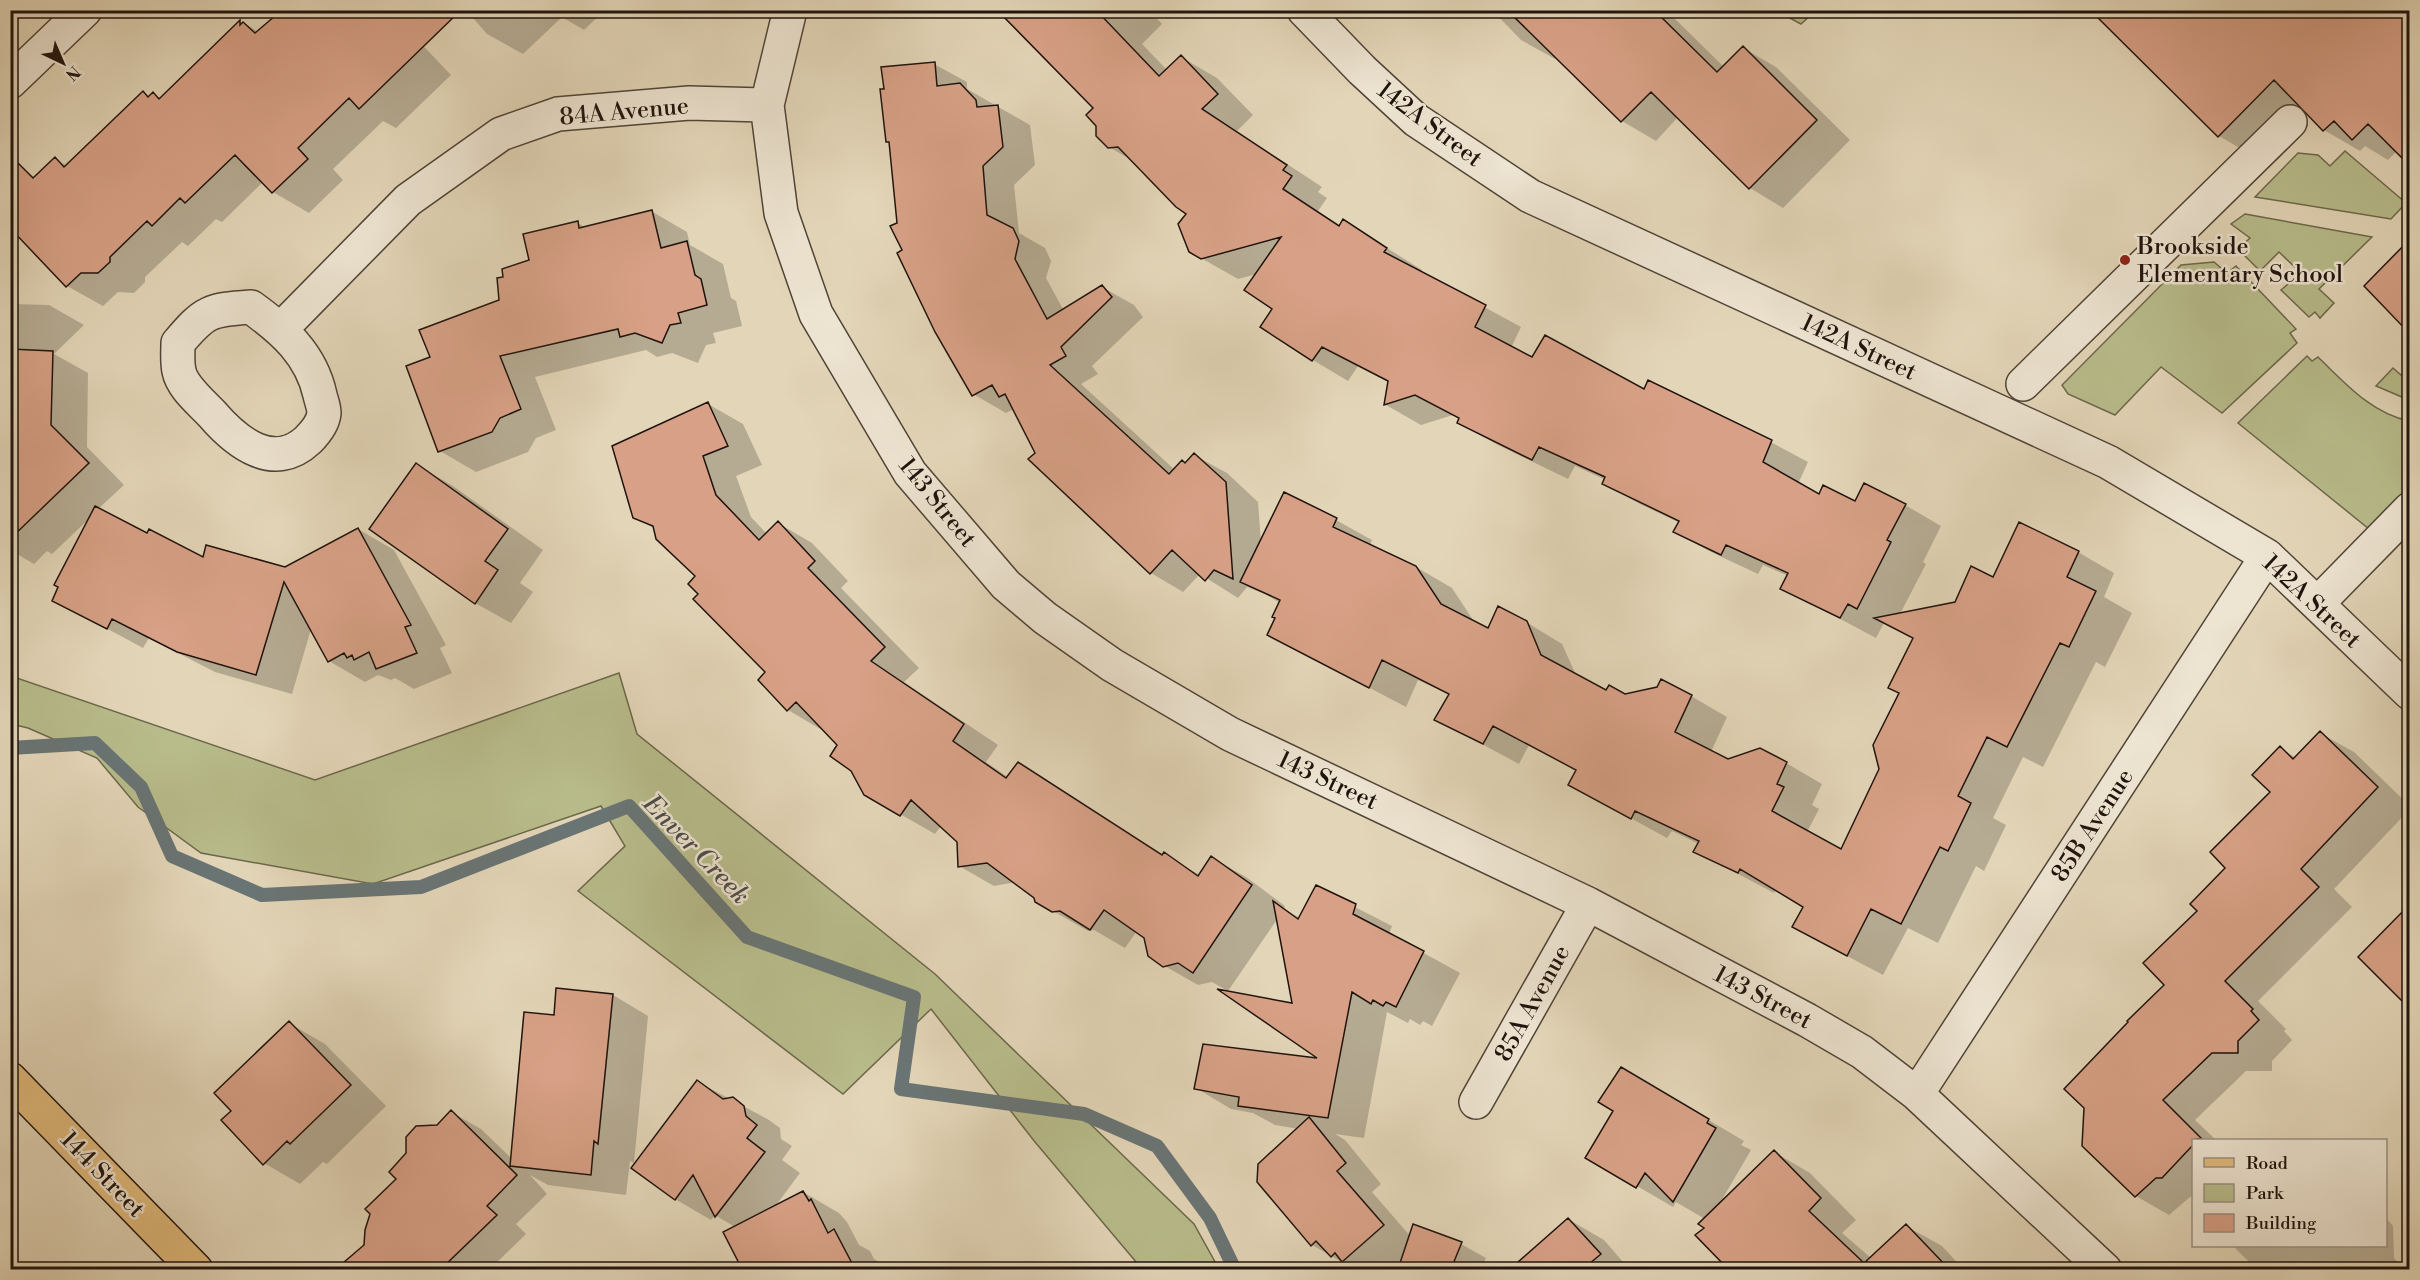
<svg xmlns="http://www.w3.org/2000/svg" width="2420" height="1280" font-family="'Libre Bodoni',serif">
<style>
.green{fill:#b8bc8b;stroke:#6c684c;stroke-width:1.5}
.shadow{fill:#0003}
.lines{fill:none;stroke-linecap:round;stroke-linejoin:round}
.stream{stroke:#697575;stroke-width:14}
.building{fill:#d8a187;stroke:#1f130d;stroke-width:1.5}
.minor-casing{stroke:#504438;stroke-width:36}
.major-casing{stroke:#1f130d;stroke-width:36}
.minor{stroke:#ede4d1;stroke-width:33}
.major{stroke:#e2bb7c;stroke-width:33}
.poi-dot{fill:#8f2418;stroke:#ede4d1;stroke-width:2}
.labels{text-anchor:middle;stroke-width:5;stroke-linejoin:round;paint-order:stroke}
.street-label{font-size:24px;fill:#1f130d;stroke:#ede4d1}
.poi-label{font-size:24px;fill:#1f130d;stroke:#ede4d1;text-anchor:start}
.water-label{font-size:26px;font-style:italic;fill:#4a4c4a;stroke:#ede4d1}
</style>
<rect width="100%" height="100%" fill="#e3d6b8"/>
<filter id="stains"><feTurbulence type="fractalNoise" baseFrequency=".00333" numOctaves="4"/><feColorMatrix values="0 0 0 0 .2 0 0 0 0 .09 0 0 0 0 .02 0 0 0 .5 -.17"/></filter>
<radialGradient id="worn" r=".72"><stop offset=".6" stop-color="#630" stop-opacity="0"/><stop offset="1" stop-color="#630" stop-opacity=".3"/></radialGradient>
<path class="green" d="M1777,11L1815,10V11L1801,24Z
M2345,151L2406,203L2391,219L2255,197L2298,153L2318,155L2330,166Z
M2245,214L2372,237L2319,289L2334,303L2320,318L2315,312L2309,317L2281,290L2301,273L2279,252L2260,271L2238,249L2250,238L2231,224Z
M2214,262L2227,273L2236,266L2296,329L2290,333L2297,343L2222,413L2161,367L2115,415L2068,394L2062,385L2181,265Z
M2307,356L2312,361L2318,357C2345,383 2371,413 2409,421V489L2369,529L2238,423Z
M2393,368L2401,375L2409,376V400L2376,386Z
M619,673L637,734L935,974L1194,1224L1219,1269H1142L1035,1142L931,1009L843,1094L578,891L625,846L601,806L373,884L201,853L138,807L97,758L28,728L11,724V676L315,780Z"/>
<path class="shadow" d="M389,10L451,75L396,128L383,121L333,169L343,180L309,213L273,192L263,182L222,222L216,219L188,246L182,242L145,277V282L134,293L118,292L103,306L67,286L10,226L24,171L36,178L55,159L67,166L143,93L150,97L153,94L162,99L244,23L258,32Z
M466,10H605L584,30L562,17L523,54L487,34Z
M999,10H1149L1162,24L1142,44L1167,70L1181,57L1217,78L1253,115L1237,131L1322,187L1318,192L1327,198L1318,211L1341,226L1344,221L1422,270L1420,272L1521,327L1511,348L1532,359L1645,391L1649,382L1728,419L1808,462L1798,484L1820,496L1855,503L1905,505L1941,526L1923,562L1926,564L1900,614L1956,604L1994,579L2078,552L2114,573L2104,597L2132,613L2105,667L2096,662L2043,767L2023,757L1993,818L2006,825L1984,871L1976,866L1938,943L1908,928L1883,975L1830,947L1794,927L1805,907L1776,889L1774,893L1695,851L1699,844L1672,831L1667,838L1570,785L1577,770L1529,745L1519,764L1437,720L1450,695L1418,680L1406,707L1269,635L1277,618L1280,603L1265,594L1247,587L1238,598L1200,574L1183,592L1151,573L1031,459L1037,453L1014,409L1006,413L973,394L904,251L898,224L891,144L887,141L934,64L967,82V89L1030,125L1035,165L1014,185L1019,233L1045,248L1051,261L1046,278L1064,311L1102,287L1134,305L1143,317L1092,366L1098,374L1081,384L1175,470L1186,464L1194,455L1227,473L1258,502L1261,542L1336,520L1372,540L1370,546L1416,567L1452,588L1475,623L1489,630L1526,622L1562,644L1576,675L1607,692L1624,695L1691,696L1727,717L1711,752L1728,760L1786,763L1822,784L1812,805L1819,809L1807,832L1842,851L1881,769L1914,639L1884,623L1876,638L1782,588L1788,576L1763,565L1758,574L1711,552L1675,532L1680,523L1640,504L1604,484L1606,480L1575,466L1568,479L1494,443L1459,422L1460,419L1453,415L1421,425L1386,405L1389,382L1358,366L1348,381L1313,360L1275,309L1257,274L1238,279L1201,258L1188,214L1133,161L1109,147L1095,108Z
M1492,10H1666L1724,67L1743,48L1776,67L1850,140L1783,208L1750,188L1678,117L1656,141L1622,121L1557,57L1555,59L1521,40Z
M2092,10H2410V163L2397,151L2388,160L2365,146L2360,151L2324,130L2303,107L2255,157L2219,136Z
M651,211L687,232L690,245L723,264L731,298L736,301L742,326L713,333L716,343L706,345L698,363L672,353L657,357L646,350L535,377L556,430L536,438L528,452L476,472L440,451L432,358L501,301L531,261L578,223L586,228Z
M2410,242V331L2366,286Z
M10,304L49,305L84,325L54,354L88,373L87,447L124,485L98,509L148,535L204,559L285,569L358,529L394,550L446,645L440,648L452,673L414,689L395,678L391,680L378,675L365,682L329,661L311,629L292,694L215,672L149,638L143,648L54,600L91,517L52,554L47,551L34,564L10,550Z
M708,404L743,424L762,465L736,476L751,517L767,534L778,523L812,543L848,581L841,588L919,668L904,682L998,745L986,762L1008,777L1019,764L1163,855L1200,875L1212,858L1246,877L1285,906L1284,909L1300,918L1316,887L1392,926L1389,934L1460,973L1432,1026L1423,1021L1420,1025L1410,1019L1408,1023L1387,1012L1364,1138L1335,1134L1345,1140L1381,1184L1372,1192L1411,1237L1426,1231L1461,1244L1486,1258L1484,1263L1497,1270H1399L1402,1261L1392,1270H1356L1312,1245L1299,1129L1275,1125L1253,1113L1231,1109L1196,1088L1322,1060L1294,1004L1278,918L1228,991L1212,982L1198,985L1163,965L1146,938L1137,931L1125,948L1094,930L1088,931L1053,911L1016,882L994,886L959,866L958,842L941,826L935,834L865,794L839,745L823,728L822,730L788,710L767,672L700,594L697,576L655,529L634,517Z
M417,465L453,486L543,550L520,583L533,592L511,623L475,603Z
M2320,733L2354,752L2410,806V809L2334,889L2352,907L2258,1001L2286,1029L2284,1031L2292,1040L2272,1061V1071H2246L2195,1120L2216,1140H2194V1196L2190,1197L2169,1215L2136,1196L2166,985L2199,911L2228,868L2272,792L2280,748L2296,758Z
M2403,913L2410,917V1006L2360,957Z
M613,995L648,1016L634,1163L630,1161L626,1195L548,1185L530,1175L547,1194L516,1224L526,1234L489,1270H360L366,1263V1245L398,1179L438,1126L451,1112L481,1129L512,1159L555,1017Z
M289,1023L325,1044L386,1106L327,1164L323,1162L300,1184L264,1163L233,1111Z
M698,1082L769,1120L780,1128L781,1139L792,1146L782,1160L800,1173L774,1208L803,1192L839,1213L847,1222L859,1245L870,1251L874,1259L883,1264L886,1270H744L725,1233L735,1227L715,1215L711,1220L675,1199Z
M1658,1090L1744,1141L1741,1145L1751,1150L1720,1203L1774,1152L1810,1173L1856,1220L1842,1233L1871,1258L1906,1226L1942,1246L1964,1270H1807V1266L1804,1270H1730L1704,1243L1705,1219L1676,1202L1673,1207L1587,1157Z
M2386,1218L2393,1226L2394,1258L2405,1270H2257L2233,1246H2386Z
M1568,1219L1604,1240L1630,1270H1512Z"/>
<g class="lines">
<path class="stream" d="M10,748L95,743L141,787L172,856L262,895L421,887L629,806L747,937L914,997L901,1089L1084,1114L1157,1146L1210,1218L1235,1270"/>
</g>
<path class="building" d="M282,10H461L359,109L349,98L298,148L308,159L272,193L235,155L185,203L180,198L152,226L147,221L110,257V262L98,273H81L66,287L10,228V155L33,178L55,157L64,167L143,91L148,97L153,92L159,99L240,20V25L243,22L255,33Z
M997,10H1096L1159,76L1181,55L1218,94L1202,109L1287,165L1283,170L1292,176L1283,189L1339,226L1343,219L1387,248L1384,252L1486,305L1475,327L1532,357L1545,335L1644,389L1648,380L1772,440L1763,462L1819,494L1823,485L1855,501L1864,483L1906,504L1887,540L1891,542L1857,609L1848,604L1840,618L1780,589L1788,573L1726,545L1721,555L1673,532L1679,521L1602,484L1605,477L1539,447L1532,460L1457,423L1459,418L1415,395L1384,405L1388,381L1322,347L1312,361L1260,327L1272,309L1244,290L1281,237L1201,259L1189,252L1178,224L1186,214L1176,207L1118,147L1108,148L1096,136V126L1086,115L1093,108Z
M1507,10H1654L1717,72L1743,46L1817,120L1749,189L1651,92L1621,122Z
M2090,10H2409V165L2368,124L2352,140L2334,121L2323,131L2274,80L2218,137Z
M935,62L937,86L960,83L976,100L977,107L998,105L1003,147L983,166L987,215L1013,228L1019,241L1015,259L1047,319L1102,285L1112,297L1061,347L1066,356L1050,365L1169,474L1182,460L1185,463L1194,453L1226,482L1233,579L1214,570L1205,581L1172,550L1150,574L1028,459L1035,453L1005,394L999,397L992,385L972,396L935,332L897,253L902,250L890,226L897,223L889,142H886L880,89H884L881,67Z
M652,210L661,248L687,241L695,275L701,279L707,305L678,313L681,323L670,325L662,343L635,333L620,337L618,329L500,356L521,409L500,418L492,432L438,452L406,366L430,357L419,330L499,300L497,278L503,277L502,269L529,260L523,234L578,221L579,228Z
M2409,240V333L2364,286Z
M10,349L53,351L51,425L89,463L10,539Z
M708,402L728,446L703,456L716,495L759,540L778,521L815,561L808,568L885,647L871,661L964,724L953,741L1006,778L1018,762L1162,855L1164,852L1198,876L1211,856L1252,885L1193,973L1178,963L1163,967L1148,956L1144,938L1104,910L1090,930L1060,911L1052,912L1035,902L1034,898L987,863L958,867L957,842L911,800L900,816L864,795L851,771L830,756L837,745L796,702L787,711L758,680L765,672L693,599L698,594L688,584L695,576L656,539L653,526L633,518L612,446Z
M416,463L508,529L485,561L498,570L475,604L369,529Z
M1284,492L1337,518L1333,527L1416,566L1441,604L1488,628L1498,606L1527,621L1541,655L1606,690L1609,685L1625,694L1657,687L1661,679L1692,695L1675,732L1728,759L1760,748L1787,762L1777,784L1784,787L1772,811L1841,849L1879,769L1873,745L1899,693L1888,688L1913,638L1874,618L1955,602L1971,566L1993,577L2019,522L2079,551L2067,577L2096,591L2069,647L2060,643L2007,747L1987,737L1958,796L1971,803L1948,851L1940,847L1901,924L1871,909L1847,956L1792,927L1803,907L1740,869L1738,873L1693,852L1699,841L1635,811L1631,819L1568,785L1576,770L1493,726L1483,744L1434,720L1449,694L1382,660L1369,688L1267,635L1275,618L1272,617L1280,600L1240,582Z
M95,506L147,533L149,529L203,557L206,545L285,567L358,528L411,625L405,627L417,653L376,669L369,652L354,660L352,655L347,658L344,653L328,662L284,582L256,675L177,652L112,619L107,629L52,601L58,587L54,585Z
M2320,731L2378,787L2301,869L2319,887L2225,981L2253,1009L2251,1011L2259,1020L2238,1041V1053H2212L2163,1100L2201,1138L2193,1140V1145L2162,1178H2156L2135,1197L2082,1146L2084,1108L2064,1089L2128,1022L2127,1021L2164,985L2143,963L2197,911L2190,904L2225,868L2210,852L2270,792L2252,775L2280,746L2293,759Z
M1316,885L1356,904L1353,914L1424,951L1396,1007L1386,1002L1383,1006L1373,1000L1371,1004L1352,992L1328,1118L1238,1106L1239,1097L1194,1089L1203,1044L1317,1058L1217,989L1292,1003L1273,901L1298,919Z
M2409,905V1008L2358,957Z
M556,988L613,994L598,1144L594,1141L591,1175L510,1166L524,1012L554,1015Z
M289,1021L351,1085L290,1144L287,1141L263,1165L221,1120L231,1111L214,1093Z
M1621,1067L1709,1119L1707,1123L1716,1128L1673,1202L1645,1173L1636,1188L1585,1158L1613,1111L1598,1102Z
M697,1080L723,1099L733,1097L744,1106L746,1116L757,1125L747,1138L765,1152L715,1217L693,1175L675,1200L631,1168Z
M451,1110L517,1175L487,1206L497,1215L441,1269H336L364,1245L365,1230L370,1214L365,1209L396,1179L389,1172L406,1153V1137L416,1126L437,1125Z
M1309,1117L1346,1163L1337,1171L1384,1225L1342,1262L1335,1253L1331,1257L1316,1241L1311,1246L1257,1182L1258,1164Z
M1774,1150L1821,1198L1809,1211L1864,1263L1906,1224L1949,1269H1728L1695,1235L1704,1228L1698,1224Z
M803,1191L809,1201L811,1199L828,1233L834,1229L855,1269H742L723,1232Z
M1568,1218L1601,1254L1583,1269H1510Z
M1413,1224L1462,1242L1451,1269H1398Z"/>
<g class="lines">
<defs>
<path id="minor" d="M1304,10L1362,70L1416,120L1530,196L2108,462L2267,556L2410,693
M10,82L85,10
M767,105L781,213L816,314L910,473L1006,585L1045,618L1112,665L1230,734L1588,904L1807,1020L1862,1052L1917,1094L2105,1270
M251,307C283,330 311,354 320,395C321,400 324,407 324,413C323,424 315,433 308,440C274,472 237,443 212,414C201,402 182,387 179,371C177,362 178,352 178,343C205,311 209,310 251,307Z
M281,329L408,200L501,134L558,114L689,103L767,105L790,10
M2023,384L2290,122
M2317,604L2410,509
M1917,1094L2267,556
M1476,1102L1588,904"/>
<path id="major" d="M10,1079L196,1270"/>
</defs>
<use href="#minor" class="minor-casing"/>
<use href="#major" class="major-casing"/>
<use href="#minor" class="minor"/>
<use href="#major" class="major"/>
</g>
<circle class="poi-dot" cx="2125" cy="260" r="6"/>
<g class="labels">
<g class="street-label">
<text transform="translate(624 111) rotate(-5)" y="8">84A Avenue</text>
<text transform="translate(1430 124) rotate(37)" y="8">142A Street</text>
<text transform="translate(1859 347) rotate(25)" y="8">142A Street</text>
<text transform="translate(938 502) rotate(51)" y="8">143 Street</text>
<text transform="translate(2312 601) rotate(43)" y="8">142A Street</text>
<text transform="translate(1328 780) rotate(25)" y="8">143 Street</text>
<text transform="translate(2092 825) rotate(-57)" y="8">85B Avenue</text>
<text transform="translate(1763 997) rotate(28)" y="8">143 Street</text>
<text transform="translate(1532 1003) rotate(-61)" y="8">85A Avenue</text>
<text transform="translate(103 1174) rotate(46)" y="8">144 Street</text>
</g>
<g class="poi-label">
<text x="2137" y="254">Brookside<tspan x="2137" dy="28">Elementary School</tspan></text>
</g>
<g class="water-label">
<text transform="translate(697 849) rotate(46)" y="9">Enver Creek</text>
</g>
</g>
<rect width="2420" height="1280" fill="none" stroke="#e3d6b8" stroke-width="36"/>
<rect x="12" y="12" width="2396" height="1256" fill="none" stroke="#1f130d" stroke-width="3"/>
<rect x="18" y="18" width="2384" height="1244" fill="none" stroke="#1f130d" stroke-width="1.5"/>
<rect x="2192" y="1139" width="195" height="108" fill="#ede4d1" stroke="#9b9083" stroke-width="1.5"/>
<rect x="2204" y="1158" width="30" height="9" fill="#e2bb7c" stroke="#9b9083" stroke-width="1.5"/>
<text x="2246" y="1169" font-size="18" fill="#1f130d">Road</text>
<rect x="2204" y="1184" width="30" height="18" fill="#b8bc8b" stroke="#9b9083" stroke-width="1.5"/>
<text x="2246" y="1199" font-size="18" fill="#1f130d">Park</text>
<rect x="2204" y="1214" width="30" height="18" fill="#d8a187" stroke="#9b9083" stroke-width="1.5"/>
<text x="2246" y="1229" font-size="18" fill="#1f130d">Building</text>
<g transform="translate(63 63) rotate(136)" stroke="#ede4d1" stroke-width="4.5" paint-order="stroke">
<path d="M0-4.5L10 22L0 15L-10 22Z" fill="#1f130d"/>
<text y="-9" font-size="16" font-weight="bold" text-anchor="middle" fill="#1f130d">N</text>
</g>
<rect width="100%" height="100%" filter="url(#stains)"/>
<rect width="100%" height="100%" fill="url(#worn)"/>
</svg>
